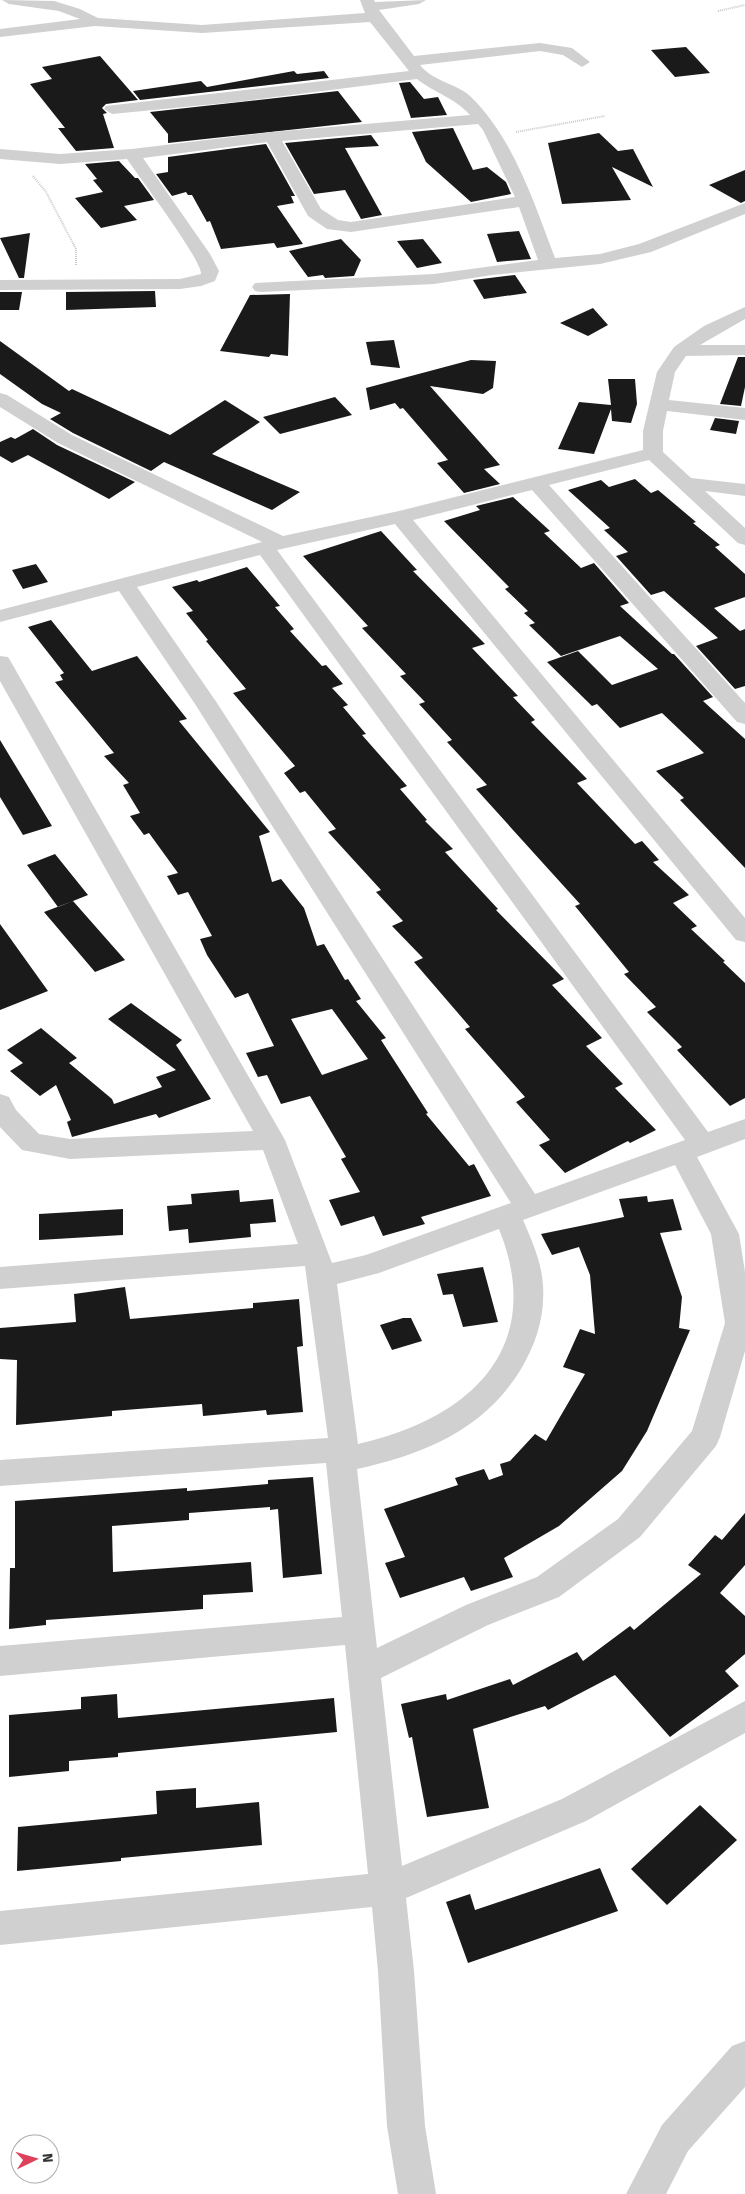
<svg xmlns="http://www.w3.org/2000/svg" width="745" height="2194" font-family="'Fira Sans',sans-serif">
<style>
.building{fill:#1a1a1a;fill-rule:evenodd}
.lines{fill:none;stroke-linecap:round;stroke-linejoin:round}
.path{stroke:#cacaca;stroke-width:2;stroke-dasharray:1 1;stroke-linecap:butt}
.minor{fill:#d0d0d0;fill-rule:evenodd}
</style>
<rect width="100%" height="100%" fill="#fff"/>
<path class="building" d="M686,47L710,73L675,77L651,50Z
M100,56L138,100L106,104L102,108L107,113L103,114L114,148L76,151L58,128H65L30,84L52,79L42,67Z
M294,71L297,74L324,71L329,78L140,100L133,91L201,81L207,87Z
M410,82L424,99L438,97L447,115L411,118L399,83Z
M338,91L362,122L168,143V134L150,112Z
M453,128L473,170L487,167L506,182L511,194L471,202L426,162L412,132Z
M599,133L618,151L633,149L653,187L612,167L631,200L562,204L548,143Z
M371,135L379,146L345,148L382,215L361,219L345,190L314,194L285,143Z
M266,144L295,196H291L294,203L277,206L303,244L277,248L274,243L221,249L210,221L207,222L192,195H188L186,192L172,196L156,174L168,172V157Z
M119,161L135,178H138L154,200L124,206L137,220L101,228L75,198L103,192L93,180L97,179L85,164Z
M745,170V201L741,203L709,185Z
M519,231L531,259L497,262L487,234Z
M30,233L24,278H19L0,238Z
M341,239L361,260L354,276L325,278L323,275L308,277L289,251Z
M423,239L442,263L417,268L397,241Z
M515,275L527,293L484,299L473,280Z
M155,291L156,307L66,310V292Z
M0,292H22L19,310H0Z
M290,294L288,356L271,354L269,357L220,351L250,295Z
M593,308L608,325L588,336L560,323Z
M394,340L400,368L371,365L366,342Z
M0,341L69,391L72,389L170,435L225,400L260,422L212,454L300,492L272,510L164,462L151,471L73,433L50,419L61,413L42,404L0,374Z
M738,357H745V387L741,406L720,404Z
M471,360L496,361L493,388L483,394L430,386L500,465L484,469L500,484L464,493L437,463L448,460L403,408L400,409L395,403L370,410L366,388Z
M608,379H635L637,404L631,423L612,421L611,409L594,454L558,449L579,402L611,405Z
M335,397L352,415L280,434L263,417Z
M715,418L739,421L736,434L710,430Z
M33,429L57,445L135,482L109,499L28,455L12,463L0,456V442L11,437L15,439Z
M635,479L651,493L658,490L696,522L693,523L720,545L715,547L745,574V597L714,608L740,631L745,629V686L735,689L696,646L718,638L664,591L651,595L616,556L628,552L604,530L610,528L568,490L601,480L609,487Z
M513,497L550,531L544,533L581,568L594,563L629,603L620,606L672,654H674L713,697L703,701L745,739V868L680,800L684,798L656,771L704,753L662,713L620,728L597,704L592,706L547,662L578,651L612,685L658,669L620,636L561,656L529,625L535,623L524,613L528,611L505,589L509,587L444,521L480,510L476,506Z
M381,531L417,570L413,571L485,644L472,648L518,696L513,697L535,720L531,722L587,779L577,783L635,844L642,841L659,860L653,862L689,895L673,903L697,926L691,929L725,961L723,962L745,983V1098L730,1106L677,1050L682,1047L647,1012L656,1007L624,974L629,972L575,906L580,904L476,789L487,785L447,742L452,740L419,704L425,702L400,676L406,674L362,628L368,626L303,556Z
M36,564L48,582L23,589L12,570Z
M247,567L280,606L275,607L294,629L290,631L322,666L326,665L343,684L332,688L348,705L343,707L366,734L362,735L407,786L400,789L427,820L425,821L453,849L445,852L498,909L496,910L564,979L552,985L602,1038L586,1046L623,1084L615,1088L656,1130L630,1143L628,1141L565,1173L539,1145L550,1140L516,1102L525,1097L465,1029L470,1027L414,962L423,958L392,926L403,921L376,892L381,890L328,832L336,829L305,791L300,793L284,773L295,766L233,693L246,689L206,641L208,640L186,613L193,611L172,587L197,580L199,582Z
M51,620L92,671L137,656L187,719L179,721L270,832L259,836L272,882L281,879L304,908L317,946L324,944L345,980L348,979L361,999L356,1001L386,1038L381,1040L428,1113L426,1114L469,1166L474,1164L491,1196L421,1217L425,1224L383,1236L374,1216L341,1226L329,1200L360,1192L341,1159L346,1157L310,1096L281,1104L267,1075L258,1077L246,1053L274,1046L248,993L235,998L207,955L200,939L212,936L188,892L178,895L167,876L178,873L149,833L144,835L130,816L140,813L123,785L129,783L104,756L114,753L55,682L63,680L60,675L64,673L28,627ZM332,1009L368,1059L322,1075L291,1019Z
M0,740L52,826L23,835L0,797Z
M55,854L88,895L58,907L27,865Z
M73,901L125,960L95,972L44,912Z
M0,924L48,991L0,1010Z
M131,1003L182,1040L176,1045L211,1099L159,1118L156,1114L72,1137L67,1122L71,1120L56,1085L40,1096L10,1071L23,1063L7,1050L41,1028L77,1058L69,1063L112,1099L114,1104L162,1087L156,1077L176,1070L108,1019Z
M239,1190L240,1202L273,1199L276,1222L250,1224L251,1237L189,1243L188,1229L169,1231L167,1206L192,1204L191,1194Z
M647,1196L648,1202L673,1199L682,1230L660,1233L682,1297L679,1328L690,1330L647,1431L622,1471L559,1526L504,1558L513,1577L471,1591L464,1577L400,1598L385,1563L405,1557L384,1509L458,1485L455,1478L484,1469L489,1480L503,1475L500,1464L510,1461L535,1434L546,1441L585,1374L563,1367L580,1329L595,1334L590,1275L579,1247L552,1255L541,1234L624,1217L619,1199Z
M123,1209V1235L39,1240V1214Z
M483,1267L498,1322L463,1327L453,1294L443,1295L437,1274Z
M125,1287L130,1319L253,1308V1303L299,1299L303,1346L297,1347L303,1412L267,1415L266,1410L203,1416L202,1404L112,1411V1416L16,1425L17,1360L0,1359V1328L76,1322L74,1294Z
M403,1318H411L422,1341L392,1350L380,1325Z
M313,1477L322,1574L283,1578L278,1509L270,1510V1507L189,1513V1520L112,1526L113,1572L251,1562L253,1592L203,1595V1609L46,1620V1625L9,1629L10,1568H15V1501L187,1488V1491L268,1484V1480Z
M745,1513V1565L720,1593L745,1616V1654L725,1671L739,1686L670,1737L615,1675L548,1710L545,1706L473,1729L489,1808L427,1817L412,1737L409,1738L401,1704L446,1694L447,1700L510,1679L513,1685L577,1652L583,1661L630,1626L634,1630L701,1574L688,1565L715,1535L722,1540Z
M117,1694L118,1718L334,1698L337,1732L118,1753V1757L69,1761V1771L9,1777V1715L81,1709V1697Z
M196,1788V1808L259,1802L262,1845L121,1858V1861L17,1871L18,1827L157,1814L156,1791Z
M700,1805L737,1840L667,1905L631,1869Z
M600,1868L618,1911L468,1963L446,1902L470,1894L475,1910Z"/>
<g class="lines">
<path class="path" d="M718,11L745,5
M516,132L605,116
M33,176L46,192L76,249V265"/>
<path class="minor" d="M2,0L54,1L80,9L98,18L202,25L365,13L360,0H374L375,2L426,0L419,4L379,10L414,56L540,43L572,48L590,62L582,67L563,55L540,51L420,65C435,83 457,83 471,97C514,139 534,203 555,258L600,254L639,244L745,203V214L651,252L600,264L492,275L434,284L261,292L255,291L252,287L255,283L434,274L538,260L519,207L351,232L327,229L308,216L267,142L143,158L210,254L219,271L215,281L201,286L180,289L0,290V280L180,279L201,274C202,260 139,177 127,159L60,164L0,159V149L60,154L132,149L272,132L470,115C454,97 436,94 417,79L236,102L112,114L104,109L106,106L409,71L370,22L202,33L95,26L0,37V29L80,19L59,11L9,4ZM478,124L483,130L515,197L351,222L338,220L321,209L282,141Z
M745,307V319L700,345H745V355L686,356L675,372L669,400L745,408V420L667,411L663,431V452L691,478L745,484V496L705,491L745,528V545L738,543L649,460L549,485L745,703V724L737,722L532,490L413,520L745,918V942L736,940L395,524L277,550L708,1132L745,1119V1139L697,1157L739,1234L745,1272V1351L720,1437L716,1446L640,1537L559,1597L488,1625L381,1678L402,1866L562,1799L745,1701V1733L586,1821L406,1898L414,1971L425,2126L436,2194H398L387,2126L378,1971L372,1907L0,1945V1911L368,1874L345,1645L0,1676V1646L342,1617L326,1463L0,1486V1460L328,1438L305,1266L0,1289V1267L298,1244L263,1150L70,1159L22,1150L0,1127V1094L9,1097L16,1110L39,1134L70,1139L253,1131L0,681V656L8,657L11,662L285,1140L332,1263L366,1255L511,1203L195,704L119,591L0,622V610L262,542L58,443L0,407V393L7,395L72,435L283,536L399,511L643,450V431L657,372L674,347L704,326ZM260,555L685,1140L535,1194L217,703L137,587ZM675,1165L711,1234L725,1323L692,1431L618,1519L537,1577L466,1605L377,1648L357,1469C424,1454 484,1430 521,1369C536,1344 545,1316 543,1286C542,1263 532,1241 523,1220ZM499,1229C547,1348 470,1419 358,1444L337,1284L379,1273Z
M745,2041V2087L688,2151L666,2194H626L662,2125L732,2046Z"/>
</g>
<g transform="translate(35 2159) rotate(85)"><circle r="24" fill="#ffffff" stroke="#adadad"/>
<path d="M0-4L9 19L0 12L-9 19Z" fill="#de415c"/>
<text y="-8" font-size="14" font-weight="bold" text-anchor="middle" fill="#333333">N</text>
</g>
</svg>
